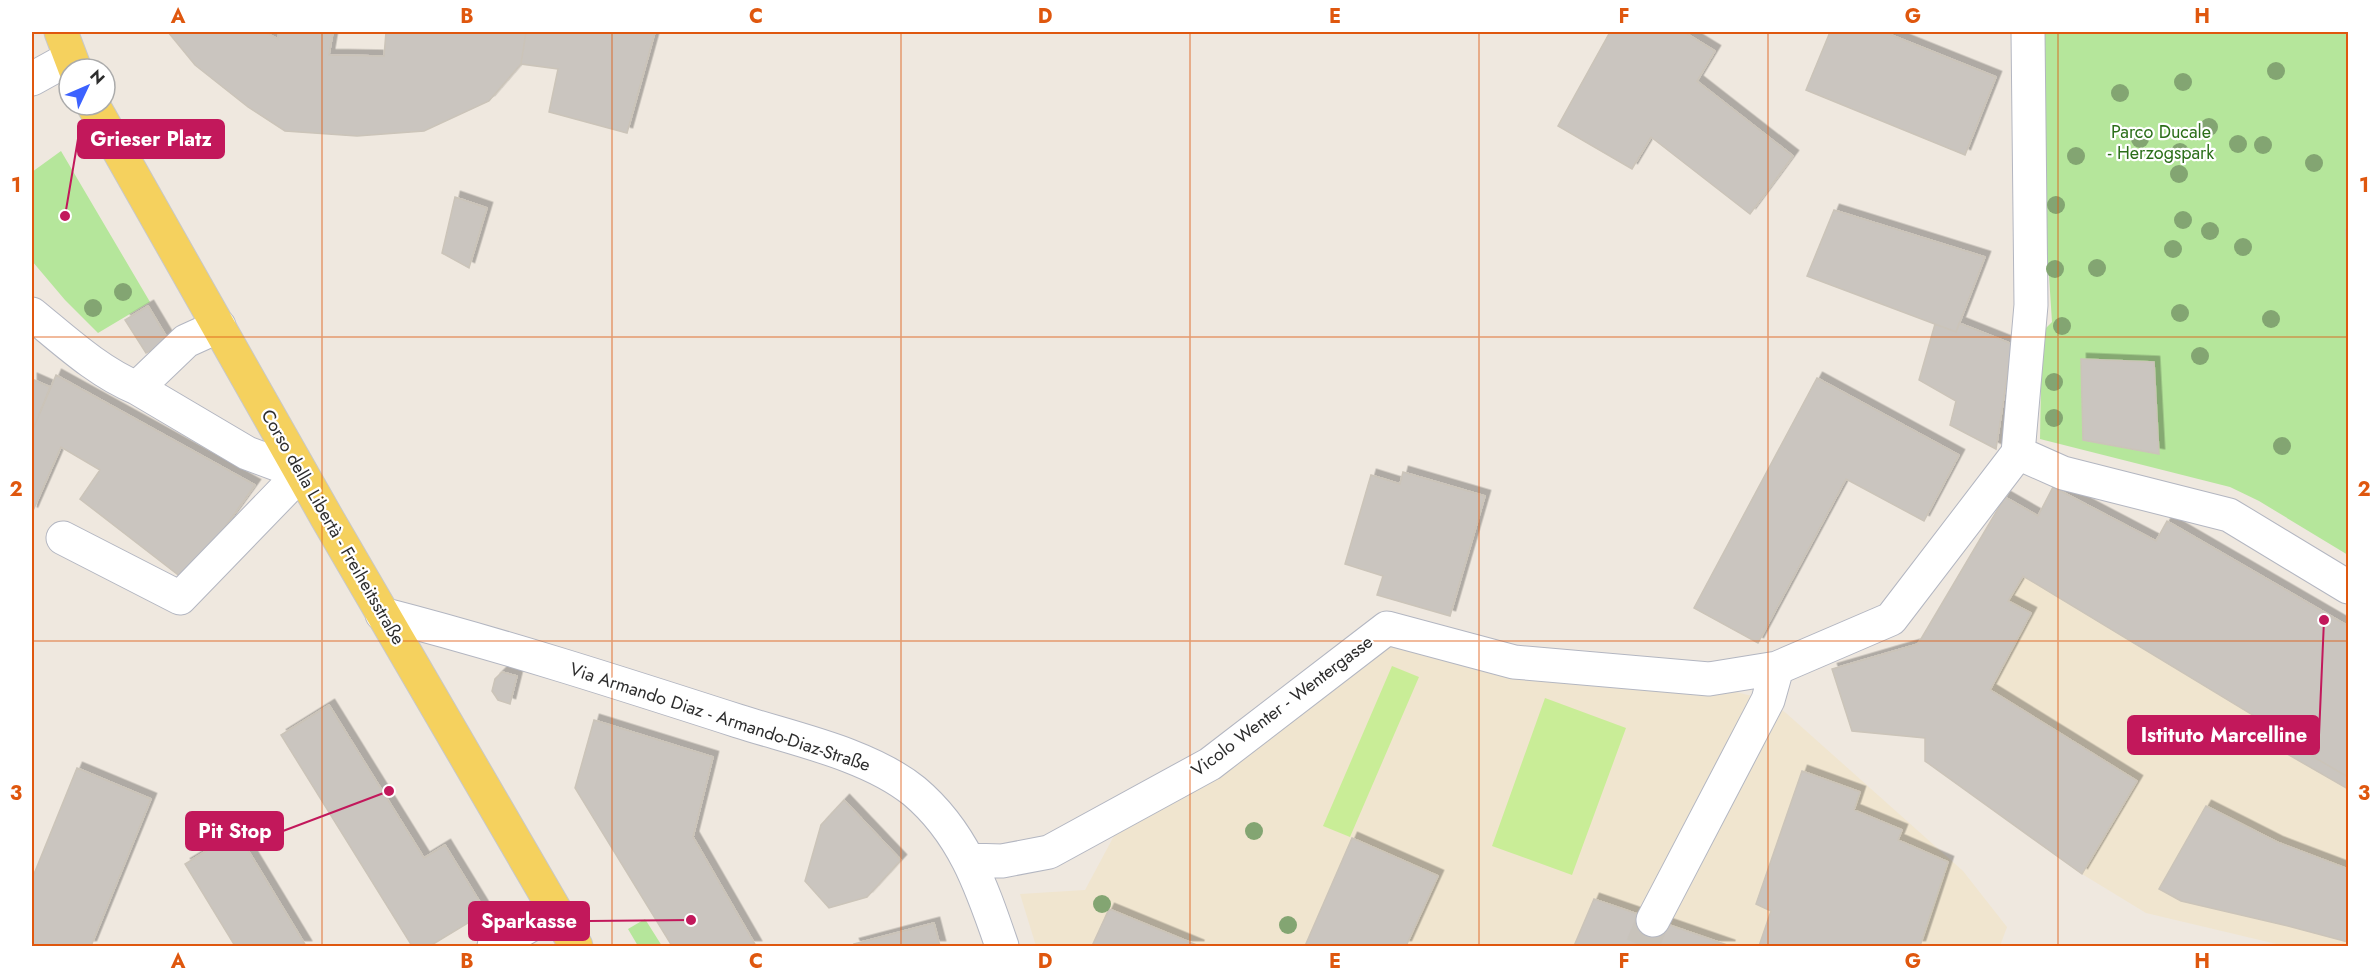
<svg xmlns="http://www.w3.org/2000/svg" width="2380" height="978" font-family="Jost,sans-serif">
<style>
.education{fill:#f0e5cf}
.green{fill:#b5e69b}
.pitch{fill:#c9ed97}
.building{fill:#cac5bf;stroke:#cbc4b9;stroke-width:1.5;filter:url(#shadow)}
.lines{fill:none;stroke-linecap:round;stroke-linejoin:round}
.minor-tunnel{stroke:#c8c3bb;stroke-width:33;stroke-dasharray:33 16;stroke-linecap:butt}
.minor-casing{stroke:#b3b6c1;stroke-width:35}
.major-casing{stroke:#c8c8c8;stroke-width:35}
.minor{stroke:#fff;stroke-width:33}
.major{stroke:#f5d15e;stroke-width:33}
.tree{fill:#83a572}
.grid{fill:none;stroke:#df570e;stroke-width:1.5;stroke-opacity:0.55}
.labels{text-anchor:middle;stroke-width:4.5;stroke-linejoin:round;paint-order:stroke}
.park-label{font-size:18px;fill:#2b6e19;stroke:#fff}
.street-label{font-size:18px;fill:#2d2d2d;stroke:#fff}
.leader{fill:none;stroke:#c2185b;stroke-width:2}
.callout-dot{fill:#c2185b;stroke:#fff;stroke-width:2}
.callout{fill:#c2185b;stroke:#c2185b;stroke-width:2}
.callout-label{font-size:20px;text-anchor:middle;font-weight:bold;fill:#fff}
.neatline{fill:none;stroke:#df570e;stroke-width:2}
.grid-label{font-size:20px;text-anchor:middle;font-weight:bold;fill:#df570e}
</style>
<defs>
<filter id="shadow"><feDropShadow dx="5.5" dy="-5.5" stdDeviation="0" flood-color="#0004"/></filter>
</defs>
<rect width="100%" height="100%" fill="#efe8df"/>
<path class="education" d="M2053,487L2156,540L2167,521L2348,626V946H2285L2146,913L2082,874L1925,761V738L1852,731L1832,669L1918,644L2005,497L2038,515Z
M1390,638L1720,688L1768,700L1786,713L1963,871L2007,927L2000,946H1036L1020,894L1085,890L1115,834Z"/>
<path class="green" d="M2040,32H2348V555L2259,501L2230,487L2040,439L2042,332L2052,322L2049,276L2040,264Z
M61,151L150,302L98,333L65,300L32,261V172Z
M645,919L662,946H638L628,929Z"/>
<path class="pitch" d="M1392,666L1419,677L1350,837L1323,826Z
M1545,698L1626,728L1572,875L1492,846Z"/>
<path class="building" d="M168,32H264L278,39L279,32H333L329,55L384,56L386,32H526L521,64L489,101L424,131L357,136L285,131L248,107L195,65Z
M526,32H655L627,133L549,112L558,69L521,64Z
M1610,32H1684L1715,51L1697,81L1793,156L1750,214L1651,137L1632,169L1558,126Z
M1830,32H1884L1996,77L1965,155L1806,90Z
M455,197L487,208L469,268L442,253Z
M1834,210L1985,257L1956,332L1807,276Z
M2346,230H2348V263Z
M148,306L169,341L146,353L125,320Z
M1959,323L2012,344L1996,449L1950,425L1956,401L1919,380L1935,324L1956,332Z
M2081,359L2154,362L2159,454L2083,440Z
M56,375L255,485L186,581L80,499L100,470L61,447L32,513V432Z
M1817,378L1959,455L1924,521L1846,479L1758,643L1694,608Z
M32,379L50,387L32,432Z
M1403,472L1485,496L1450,616L1377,595L1383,576L1345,564L1371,475L1400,484Z
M2053,487L2156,541L2167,521L2348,626V777L2305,752L2307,748L2023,576L2008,601L2031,613L1990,690L2137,781L2082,874L1925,761V738L1852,731L1832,669L1918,644L2005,497L2038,516Z
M502,672L517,676L510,704L498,700L492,691L495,679Z
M329,705L424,858L445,845L486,912L430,946H412L281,735Z
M594,720L713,757L693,837L756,946H672L575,788Z
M2290,738L2307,748L2305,752L2348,777V789L2282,751Z
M77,768L151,799L91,946H32V879Z
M1802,771L1860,792L1854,810L1902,830L1898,840L1948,862L1920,946H1759L1771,911L1756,904Z
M844,800L901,860L867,897L829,908L805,881L821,825Z
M2206,806L2277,842L2348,869V942L2288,926L2181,901L2159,889Z
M237,832L306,946H235L185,864Z
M1352,838L1438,876L1406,946H1305Z
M1594,899L1730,946H1574Z
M1109,909L1199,946H1092Z
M934,923L940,946H855L854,944Z"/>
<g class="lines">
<path class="minor-tunnel" d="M1642,946L1653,920"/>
<defs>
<path id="minor" d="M32,79L70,58
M32,314C64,340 98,372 137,388L247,453L301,473L180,598L63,538
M137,388L186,341L219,326
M2018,453L2031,305L2028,32
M2018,453L2063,473L2229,515L2348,587
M382,614C502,645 620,683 738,721C794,739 868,754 914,791C964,833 982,888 1002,946
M969,860L1002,861L1049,852L1210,764L1387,628L1514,662L1709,679L1777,668L1891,619L2018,453
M1653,920L1768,700L1777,668
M494,946L555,911"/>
<path id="major" d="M61,32L75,69
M93,105L327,518L576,946"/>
</defs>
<use href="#minor" class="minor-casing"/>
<use href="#major" class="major-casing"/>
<use href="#minor" class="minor"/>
<use href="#major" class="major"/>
</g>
<g class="tree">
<circle cx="2276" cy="71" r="9"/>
<circle cx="2183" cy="82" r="9"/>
<circle cx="2120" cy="93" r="9"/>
<circle cx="2209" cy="127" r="9"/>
<circle cx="2140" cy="139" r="9"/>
<circle cx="2238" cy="144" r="9"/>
<circle cx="2263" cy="145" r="9"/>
<circle cx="2180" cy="152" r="9"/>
<circle cx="2076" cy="156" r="9"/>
<circle cx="2314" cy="163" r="9"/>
<circle cx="2179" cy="174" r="9"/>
<circle cx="2056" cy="205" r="9"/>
<circle cx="2183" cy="220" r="9"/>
<circle cx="2210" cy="231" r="9"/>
<circle cx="2243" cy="247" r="9"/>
<circle cx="2173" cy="249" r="9"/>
<circle cx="2097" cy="268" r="9"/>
<circle cx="2055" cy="269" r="9"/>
<circle cx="123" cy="292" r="9"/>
<circle cx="93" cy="308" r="9"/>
<circle cx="2180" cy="313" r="9"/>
<circle cx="2271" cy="319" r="9"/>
<circle cx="2062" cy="326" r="9"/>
<circle cx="2200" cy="356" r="9"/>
<circle cx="2054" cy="382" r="9"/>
<circle cx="2054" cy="418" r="9"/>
<circle cx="2282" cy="446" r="9"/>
<circle cx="1254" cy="831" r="9"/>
<circle cx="1102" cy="904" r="9"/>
<circle cx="1288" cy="925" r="9"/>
</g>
<path class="grid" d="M322,32V946M612,32V946M901,32V946M1190,32V946M1479,32V946M1768,32V946M2058,32V946M32,337H2348M32,641H2348"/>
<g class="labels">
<g class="park-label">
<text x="2161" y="138">Parco Ducale<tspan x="2161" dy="21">- Herzogspark</tspan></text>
</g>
<g class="street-label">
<text transform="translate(333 527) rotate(60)" y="6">Corso della Libertà - Freiheitsstraße</text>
<text transform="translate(1282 706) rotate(-37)" y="6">Vicolo Wenter - Wentergasse</text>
<text transform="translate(720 717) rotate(18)" y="6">Via Armando Diaz - Armando-Diaz-Straße</text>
</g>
</g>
<path class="leader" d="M65 216L78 139M2324 620L2319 735M389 791L283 831M691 920L589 921"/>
<g class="callout-dot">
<circle cx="65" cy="216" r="6"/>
<circle cx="2324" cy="620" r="6"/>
<circle cx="389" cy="791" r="6"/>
<circle cx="691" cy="920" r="6"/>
</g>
<g class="callout">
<rect x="78" y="120" width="146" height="38" rx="6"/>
<rect x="2128" y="716" width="191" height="38" rx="6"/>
<rect x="186" y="812" width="97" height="38" rx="6"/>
<rect x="469" y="902" width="120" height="38" rx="6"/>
</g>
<g class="callout-label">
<text x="151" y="146">Grieser Platz</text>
<text x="2224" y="742">Istituto Marcelline</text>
<text x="235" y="838">Pit Stop</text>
<text x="529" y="928">Sparkasse</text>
</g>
<rect width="2380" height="978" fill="none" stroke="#ffffff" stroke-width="66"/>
<g transform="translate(87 87) rotate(46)"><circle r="28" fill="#ffffff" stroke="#ababab" stroke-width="1.5"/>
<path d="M0-4.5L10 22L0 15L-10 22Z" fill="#3c62ff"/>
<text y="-9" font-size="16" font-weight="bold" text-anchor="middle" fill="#2d2d2d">N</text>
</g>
<rect x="33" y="33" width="2314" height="912" class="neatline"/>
<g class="grid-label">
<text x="178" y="23">A</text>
<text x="467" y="23">B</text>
<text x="756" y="23">C</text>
<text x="1045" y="23">D</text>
<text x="1335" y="23">E</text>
<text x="1624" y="23">F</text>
<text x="1913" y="23">G</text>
<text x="2202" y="23">H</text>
<text x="16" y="192">1</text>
<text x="2364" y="192">1</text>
<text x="16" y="496">2</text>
<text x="2364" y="496">2</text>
<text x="16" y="800">3</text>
<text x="2364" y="800">3</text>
<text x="178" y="968">A</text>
<text x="467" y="968">B</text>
<text x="756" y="968">C</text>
<text x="1045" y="968">D</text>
<text x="1335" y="968">E</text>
<text x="1624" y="968">F</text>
<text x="1913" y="968">G</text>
<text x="2202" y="968">H</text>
</g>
</svg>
